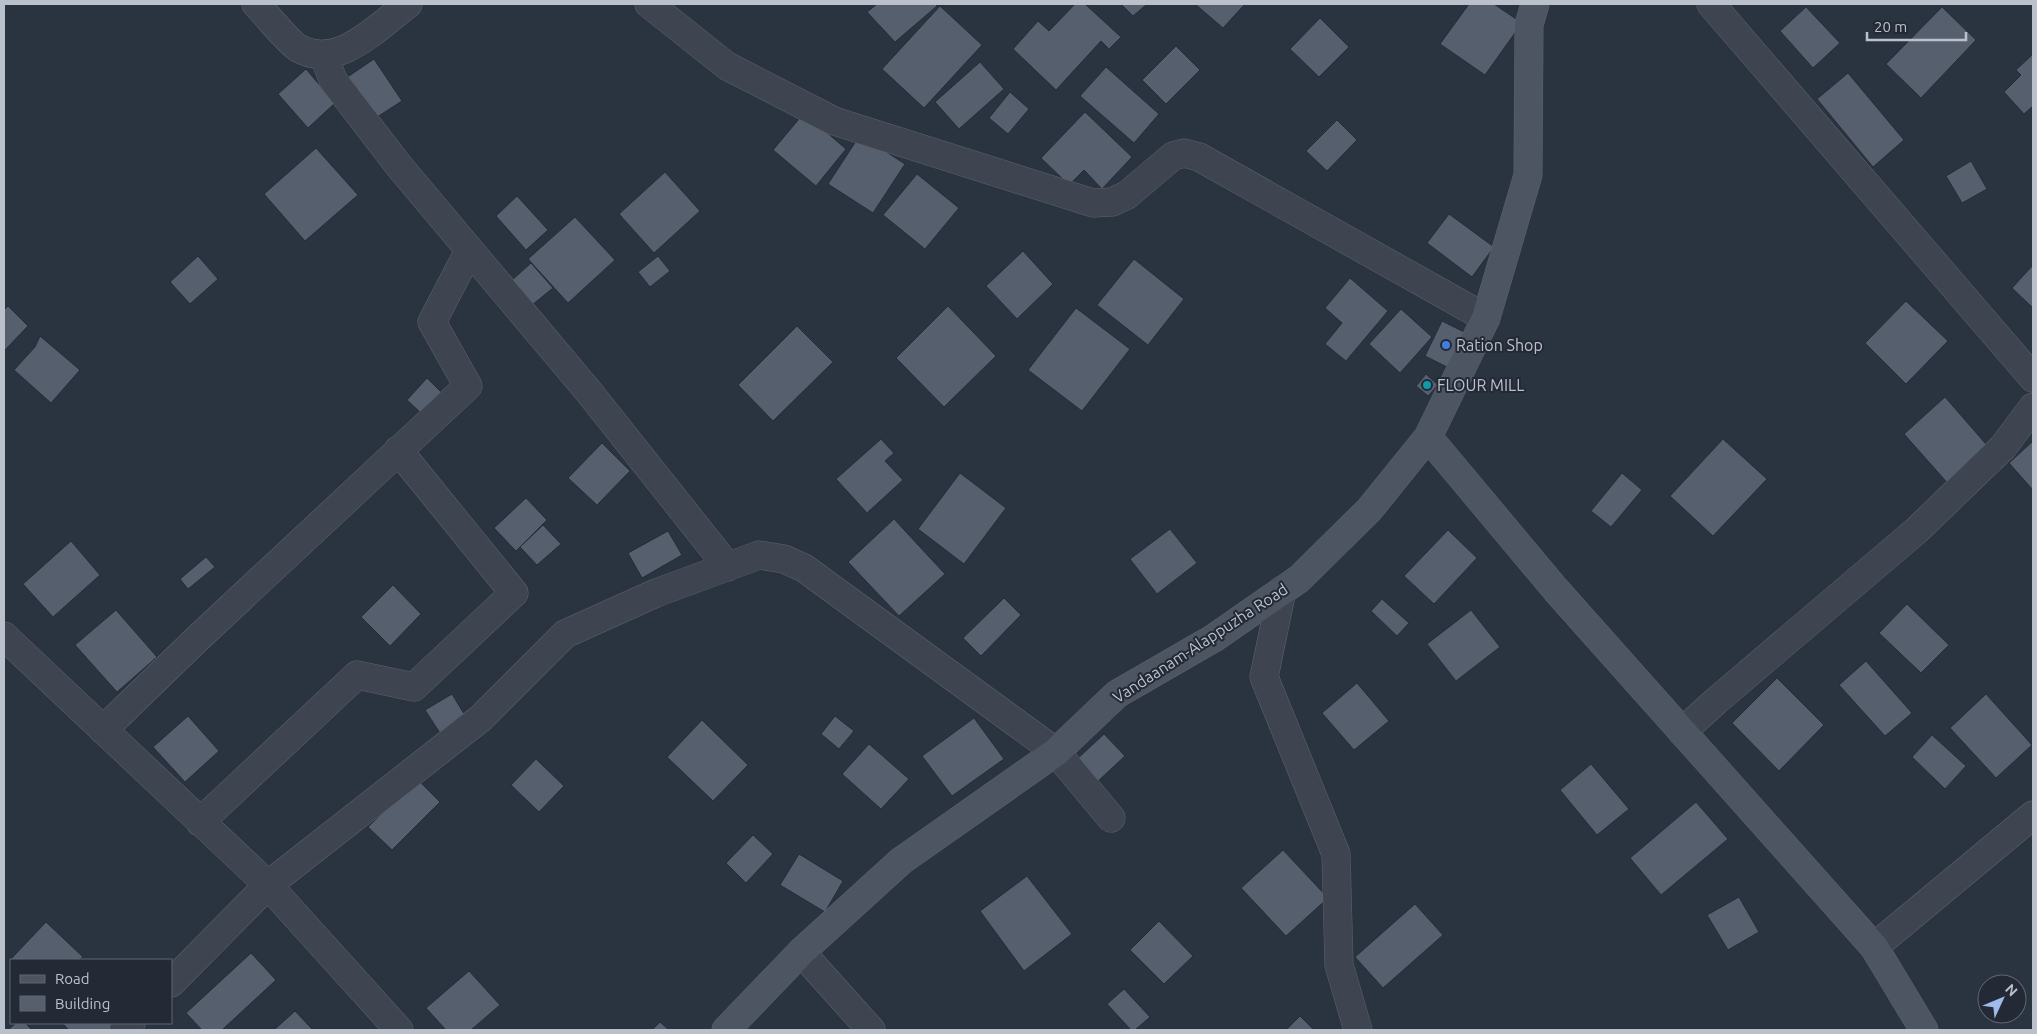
<svg xmlns="http://www.w3.org/2000/svg" width="2037" height="1034" font-family="Ubuntu,sans-serif">
<style>
.building{fill:#565f6d;stroke:#252c37}
.lines{fill:none;stroke-linecap:round;stroke-linejoin:round}
.minor-casing{stroke:#5c636d;stroke-width:29}
.secondary-casing{stroke:#5c636d;stroke-width:29}
.minor{stroke:#3e4550;stroke-width:28}
.secondary{stroke:#4d5563;stroke-width:28}
.shop-dot{fill:#3f7fe0;stroke:#232a36;stroke-width:2}
.culture-dot{fill:#0f9aa8;stroke:#232a36;stroke-width:2}
.labels{text-anchor:middle;stroke-width:4;stroke-linejoin:round;paint-order:stroke}
.poi-label{font-size:16px;fill:#bbc1ca;stroke:#232a36;text-anchor:start}
.street-label{font-size:16px;fill:#bbc1ca;stroke:#232a36}
</style>
<rect width="100%" height="100%" fill="#2a3340"/>
<path class="building" d="M877,4H935L937,6L895,42L867,12Z
M1075,4H1085L1121,37L1109,49L1101,41L1056,90L1013,49L1038,21L1049,31Z
M1121,4H1145L1146,5L1133,16Z
M1195,4H1245L1223,28Z
M1469,4H1494L1522,23L1485,75L1440,44Z
M940,6L982,45L924,108L882,69Z
M1806,7L1840,43L1813,68L1780,31Z
M1942,7L1976,40L1921,98L1886,64Z
M1320,18L1349,47L1319,77L1290,49Z
M1176,46L1200,70L1166,104L1142,80Z
M2033,54V106L2024,114L2004,92L2021,75L2016,70Z
M374,59L402,101L374,119L346,78Z
M980,62L1004,89L959,129L935,102Z
M1106,67L1159,114L1134,143L1080,96Z
M306,69L335,103L308,128L278,94Z
M1848,73L1904,140L1873,167L1817,99Z
M1010,92L1029,109L1008,134L989,118Z
M1085,112L1132,157L1102,189L1084,170L1069,185L1041,158Z
M804,113L846,149L816,186L773,150Z
M1337,120L1357,140L1327,171L1306,151Z
M860,135L905,164L873,213L828,184Z
M316,148L358,195L305,241L264,194Z
M1971,161L1987,189L1962,203L1946,176Z
M665,172L700,211L654,253L619,214Z
M917,174L959,208L925,249L883,215Z
M517,196L548,230L526,250L496,216Z
M1449,214L1494,247L1472,277L1427,243Z
M575,217L615,260L568,303L528,259Z
M1023,251L1053,284L1017,319L986,286Z
M198,256L218,279L190,304L170,282Z
M658,256L670,271L650,287L638,272Z
M1134,259L1184,299L1148,345L1097,305Z
M531,263L553,288L532,305L511,281Z
M2033,265V308L2012,288Z
M1350,278L1388,311L1346,361L1325,344L1342,323L1325,308Z
M1906,301L1948,341L1906,384L1865,343Z
M8,306L28,326L4,351V310Z
M948,306L996,356L944,407L896,358Z
M1076,308L1130,349L1082,411L1028,370Z
M1401,309L1432,337L1400,373L1369,344Z
M1442,321L1466,333L1449,368L1425,356Z
M797,326L833,362L773,421L738,385Z
M40,336L80,370L51,403L14,370L35,347Z
M1426,374L1438,385L1428,396L1416,386Z
M427,378L443,394L423,415L407,400Z
M1945,397L1992,451L1951,487L1904,434Z
M881,439L894,453L885,461L903,480L867,513L836,479Z
M1723,439L1767,479L1713,536L1670,496Z
M2033,441V490L2009,463Z
M602,443L630,471L597,505L568,478Z
M960,473L1006,508L964,564L918,529Z
M1622,473L1642,490L1611,527L1591,511Z
M526,498L547,520L516,551L494,528Z
M894,519L945,574L899,616L848,562Z
M543,525L561,544L537,565L520,547Z
M1170,529L1197,563L1157,594L1130,559Z
M1448,530L1477,558L1434,604L1404,576Z
M668,531L682,555L642,578L628,553Z
M71,541L100,575L53,617L23,584Z
M206,557L215,567L188,589L180,579Z
M393,585L421,614L390,646L361,617Z
M1004,598L1021,615L981,656L963,638Z
M1382,599L1409,623L1397,636L1371,611Z
M1907,604L1949,645L1921,673L1879,633Z
M116,610L157,657L117,692L75,645Z
M1471,610L1500,647L1456,681L1427,644Z
M1866,661L1912,713L1885,736L1839,685Z
M1777,678L1824,725L1779,771L1732,723Z
M1357,683L1389,721L1354,750L1322,713Z
M452,694L466,717L440,733L425,710Z
M1986,694L2032,745L1996,778L1950,728Z
M188,716L219,751L185,782L153,747Z
M835,716L854,731L839,749L821,734Z
M974,718L1004,759L952,796L922,756Z
M702,720L748,765L713,801L667,757Z
M1104,734L1125,756L1096,783L1075,761Z
M1932,735L1966,766L1945,789L1912,757Z
M869,744L909,779L881,809L842,774Z
M536,759L564,786L539,812L511,785Z
M1591,764L1629,809L1597,835L1560,790Z
M417,779L440,802L392,850L368,827Z
M1696,802L1728,839L1661,895L1630,858Z
M753,835L773,854L746,883L726,863Z
M1283,850L1328,898L1286,936L1241,888Z
M799,854L843,881L825,912L780,885Z
M1027,876L1072,934L1024,971L980,911Z
M1739,897L1759,932L1728,950L1707,915Z
M1415,904L1443,935L1383,988L1355,957Z
M1159,921L1193,956L1164,984L1130,950Z
M46,922L83,957L79,960L11,961L10,960Z
M251,953L276,980L222,1030H202L186,1013Z
M469,971L500,1005L471,1030H446L426,1008Z
M1124,989L1150,1017L1135,1030H1131L1107,1004Z
M295,1011L313,1030H274Z
M1300,1016L1314,1030H1286Z
M660,1022L669,1030H652Z
M16,1023H25L32,1030H8Z
M62,1023H121L113,1030H69Z"/>
<g class="lines">
<defs>
<path id="minor" d="M256,4C265,13 289,43 298,48C338,71 378,26 408,4
M649,4L727,66L834,121L1093,203L1112,202L1127,195L1173,156L1184,153L1199,157L1486,318
M1711,4L2033,378
M324,56L333,80L399,166L589,392L728,567
M1282,590L1264,677L1336,854L1339,965L1358,1030
M4,636L268,885L399,1030
M103,730L197,639L468,386L432,322L469,251
M1682,732L1716,701L1917,530L2003,447L2033,407
M200,822L357,675L414,687L514,593L398,450
M1874,947L2033,815
M801,952L871,1030
M171,983L268,885L481,718L565,634L656,593L759,555L784,559L804,568L1056,752L1111,818
M124,1030L131,1023"/>
<path id="secondary" d="M1428,437L1556,590L1874,947L1924,1030
M726,1030L801,952L901,861L1056,752L1117,694L1214,638L1299,579L1369,510L1428,437L1486,318L1528,175L1529,25L1535,4"/>
</defs>
<use href="#minor" class="minor-casing"/>
<use href="#secondary" class="secondary-casing"/>
<use href="#minor" class="minor"/>
<use href="#secondary" class="secondary"/>
</g>
<circle class="shop-dot" cx="1446" cy="345" r="5"/>
<circle class="culture-dot" cx="1427" cy="385" r="5"/>
<g class="labels">
<g class="poi-label">
<text x="1456" y="351">Ration Shop</text>
<text x="1437" y="391">FLOUR MILL</text>
</g>
<g class="street-label">
<text transform="translate(1200 643) rotate(-33)" y="6">Vandaanam-Alappuzha Road</text>
</g>
</g>
<rect width="2037" height="1034" fill="none" stroke="#bbc1ca" stroke-width="10"/>
<rect x="10" y="959" width="162" height="65" fill="#232a36" stroke="#606671"/>
<rect x="20" y="975" width="25" height="8" fill="#4d5563" stroke="#606671"/>
<text x="55" y="984" font-size="15" fill="#bbc1ca">Road</text>
<rect x="20" y="996" width="25" height="15" fill="#565f6d" stroke="#606671"/>
<text x="55" y="1009" font-size="15" fill="#bbc1ca">Building</text>
<g transform="translate(2002 999) rotate(46)"><circle r="24" fill="#232a36" stroke="#606671"/>
<path d="M0-4L9 19L0 12L-9 19Z" fill="#9ebbec"/>
<text y="-8" font-size="14" font-weight="bold" text-anchor="middle" fill="#bbc1ca">N</text>
</g>
<path d="M1867 32v8h99v-8" fill="none" stroke="#bbc1ca" stroke-width="2.5"/>
<text x="1874" y="32" font-size="15" fill="#bbc1ca" stroke="#232a36" stroke-width="4" paint-order="stroke">20 m</text>
</svg>
